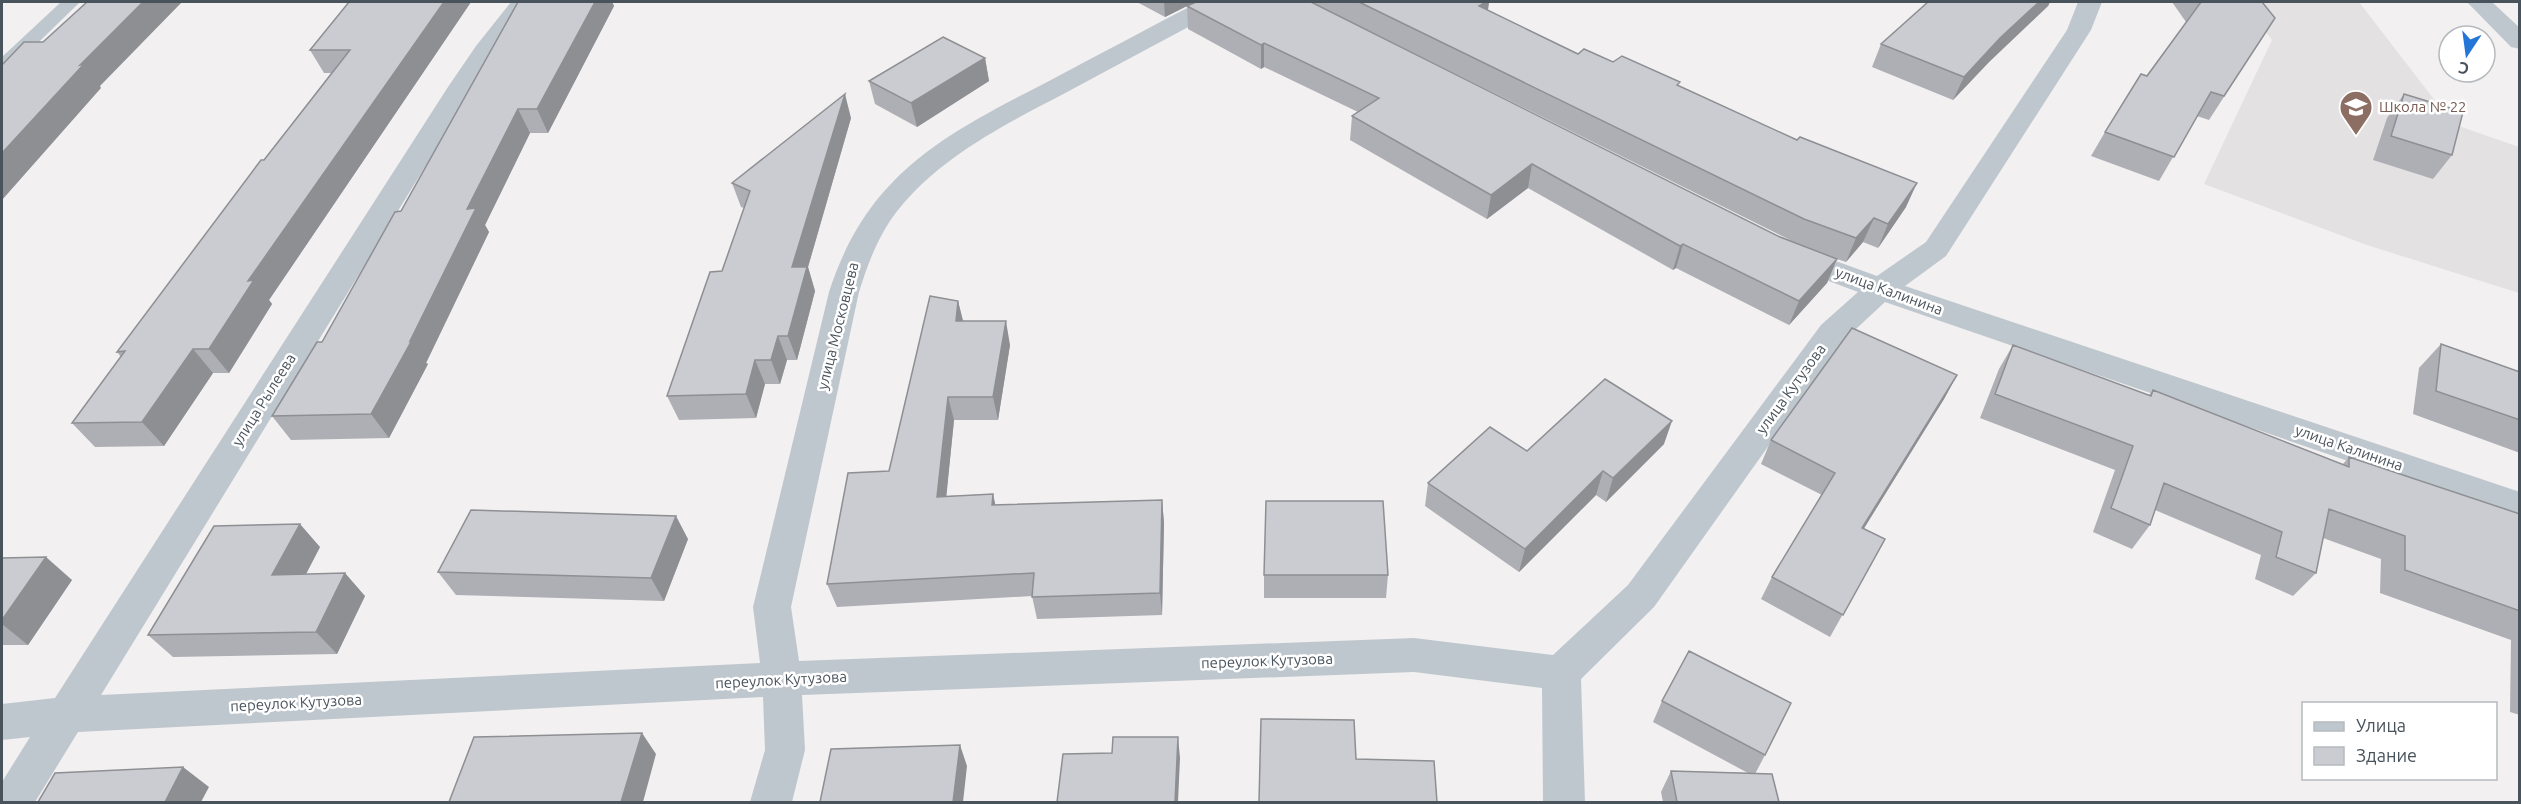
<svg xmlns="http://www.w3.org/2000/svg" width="2521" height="804" font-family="Ubuntu,sans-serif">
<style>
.education{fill:#e3e1e1}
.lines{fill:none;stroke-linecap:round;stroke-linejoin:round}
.service{fill:#bfc7ce;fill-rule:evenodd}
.minor{fill:#bfc7ce;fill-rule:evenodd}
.wall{fill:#aeafb5}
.shaded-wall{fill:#8d8f93}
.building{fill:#caccd2;stroke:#8d8f93;stroke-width:1.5}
.labels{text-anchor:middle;stroke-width:5;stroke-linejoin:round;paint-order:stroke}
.education-label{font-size:15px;fill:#785e54;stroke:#fff;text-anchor:start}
.street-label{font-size:15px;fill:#49535c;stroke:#fff}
</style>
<rect width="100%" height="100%" fill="#f2f0f0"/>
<path class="education" d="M2242,2H2359L2453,124L2519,147V293L2367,245L2204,184L2272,40Z"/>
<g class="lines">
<path class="service" d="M61,2H80L9,71L2,73V57Z"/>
<path class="minor" d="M511,2H535L474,87L101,695L760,663L753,607L829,292C868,172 946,134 1051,80C1100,54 1150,27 1199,2H1229L1226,7C1173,35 1121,63 1069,91C1008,123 942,155 898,210C879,234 868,263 859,292L791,607L799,661L1414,638L1553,655L1628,585L1821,325L1858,292L1778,262L1774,255L1778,248L1789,245L1800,248L1877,276L1926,242L2067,30L2078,2H2102L2091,30L1946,256L1905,286L2520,492V520L1885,302L1843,341L1654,607L1581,679L1585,802H1543L1542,688L1414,672L802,695L805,750L792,802H750L765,750L763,697L78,732L35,802H2V782L30,737L2,740V704L55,698L448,87L476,46Z
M2467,2H2492L2520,28V49L2511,47Z"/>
</g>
<path class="wall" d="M471,2L269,300L272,304L229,373H213L164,446L95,447L72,423L121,357L117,352L331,73H324L310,50Z
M518,2H612L614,6L548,133H530L485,225L489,232L426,363L428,364L389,438L291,440L272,416L322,342L401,211Z
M1137,2H1195L1165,17Z
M1311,2H1489L1488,10L1578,54L1613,62L1679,86L1906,207L1878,248L1863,242L1846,262L1837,259L1827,283L1789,325L1676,268L1673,270L1528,188L1487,219L1350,140L1352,116L1358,112L1264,67L1261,69L1188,29L1187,6L1792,241Z
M1928,2H2050L2048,6L1989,62L1953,100L1872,67L1881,44Z
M2172,2H2262L2275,18L2209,120L2197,116L2159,181L2091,156L2105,132L2186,22Z
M985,58L989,81L917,127L875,104L869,81Z
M2404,94L2452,155L2433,179L2373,160L2387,118Z
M851,118L808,267L815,291L797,360H787L780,384H765L756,418L679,420L667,396L722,271L744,208L741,207L732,183Z
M958,301L963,321L1010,345L998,420H954L946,496L993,494L995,505L1162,500L1164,523L1162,615L1037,619L1032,596L837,607L827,584L889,471Z
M2441,344L2520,372V453L2413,414L2419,368Z
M2013,345L2149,395L2153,390L2343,464L2349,457L2520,514V715L2510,712L2511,640L2380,593L2381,559L2323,538L2316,573L2293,596L2255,579L2261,555L2155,510L2150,525L2132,549L2093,532L2115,470L1980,418L1999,369Z
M1957,375L1944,399L1864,528L1885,539L1830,637L1761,599L1772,577L1822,495L1761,464L1771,440Z
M1664,444L1606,502L1596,495L1519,572L1425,506L1428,483L1527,451Z
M688,539L664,601L456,595L438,572Z
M320,547L306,574L365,596L337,654L173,657L148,635Z
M2,558L72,580L28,645H2Z
M1264,575H1388L1386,598H1264Z
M1662,701L1765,755L1755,774L1779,802H1663L1661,792L1671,771L1748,773L1653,722Z"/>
<path class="shaded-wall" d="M143,2H182L100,86L101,88L2,200V153L80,65Z
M444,2H471L269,300L272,304L229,373L209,349L248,281Z
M595,2H612L614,6L548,133L537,109Z
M1164,2H1195L1165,17Z
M1486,2H1489L1486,23L1479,6Z
M2039,2H2050L2048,6L1989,62L1953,100L1964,77L2000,38Z
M1264,43V67L1261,69V45Z
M985,58L989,81L917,127L911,103Z
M845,94L851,118L808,267L815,291L797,360L788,336L792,267Z
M518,109L530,133L485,225L489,232L426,363L428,364L389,438L371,414L410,341L467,209Z
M1532,164L1528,188L1487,219L1491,195Z
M1917,183L1906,207L1878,248L1888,224Z
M1874,218L1863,242L1846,262L1856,238Z
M1683,244L1676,268L1673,270L1680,246Z
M1837,259L1827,283L1789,325L1799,301Z
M958,301L964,325L956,321Z
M1006,321L1010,345L998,420L993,397Z
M778,336L787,360L780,384L771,360Z
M193,349L213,373L164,446L142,422Z
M755,360L765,384L756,418L746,394Z
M1957,375L1944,399L1850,551L1862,528Z
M948,397L954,420L944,520L937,497Z
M1672,421L1664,444L1606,502L1613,478Z
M1603,471L1596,495L1519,572L1525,549Z
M993,494L998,517L992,505Z
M1162,500L1164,523L1162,615L1160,593Z
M676,516L688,539L664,601L651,578Z
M300,524L320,547L294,597L272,575Z
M46,557L72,580L28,645L2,624V620Z
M345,573L365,596L337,654L316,632Z
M642,733L656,754L643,802H621Z
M1178,737L1180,758L1178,802H1175Z
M960,745L967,766L963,802H953Z
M183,767L209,787L201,802H165Z"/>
<path class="building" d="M87,2H143L80,65L84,64L2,153V65L24,42H43Z
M349,2H444L248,281L254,280L209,349H193L142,422L72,423L125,351L117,352L261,160H264L350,50H310Z
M518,2H595L537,109H518L467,209L476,208L410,341L412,340L371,414L272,416L317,342H322L395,212L401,211Z
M1196,2H1311L1780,237L1837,259L1799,301L1683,244L1680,246L1532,164L1491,195L1352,116L1379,98L1264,43L1261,45L1187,6Z
M1359,2H1486L1479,6L1578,54L1584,49L1613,62L1622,56L1680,82L1677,85L1797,140L1800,137L1917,183L1888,224L1874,218L1856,238L1804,219Z
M1928,2H2039L2000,38L1964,77L1881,44Z
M2201,2H2262L2275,18L2224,96L2211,92L2174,157L2105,132L2141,74L2147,76Z
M943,37L985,58L911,103L869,81Z
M845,94L792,267H807L788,336H778L771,360H755L746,394L667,396L710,272L722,271L750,191L732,183Z
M2404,94L2463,112L2452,155L2391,136Z
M930,296L958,301L956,321H1006L993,397H948L937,497L993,494L992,505L1162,500L1160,593L1032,597L1034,573L827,584L848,473L889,471Z
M1852,328L1957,375L1862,528L1885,539L1843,615L1772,577L1835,473L1771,440Z
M2441,344L2520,372V420L2436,391Z
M2013,345L2151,396L2153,390L2349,467V457L2520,514V611L2405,570V536L2329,509L2316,573L2276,557L2282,532L2164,483L2150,525L2111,508L2133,446L1995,394Z
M1605,379L1672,421L1613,478L1603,471L1525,549L1428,483L1490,427L1527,451Z
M1266,501H1383L1388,575H1264Z
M471,510L676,516L651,578L438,572Z
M300,524L272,575L345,573L316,632L148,635L214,526Z
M46,557L2,620V558Z
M1689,651L1791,703L1765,755L1662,701Z
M1261,719L1354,720L1356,759L1434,761L1437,802H1259Z
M642,733L621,802H449L474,737Z
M1113,737H1178L1175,802H1057L1063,754L1112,753Z
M960,745L953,802H820L831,749Z
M183,767L165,802H38L55,773Z
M1671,771L1772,774L1779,802H1677Z"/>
<defs>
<symbol id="school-pin" viewBox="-11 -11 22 30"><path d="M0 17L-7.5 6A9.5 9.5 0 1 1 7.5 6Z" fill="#8d6e63" stroke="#fff"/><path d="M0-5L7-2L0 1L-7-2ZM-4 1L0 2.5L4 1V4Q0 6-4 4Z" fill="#fff"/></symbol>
</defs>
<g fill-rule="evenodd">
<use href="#school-pin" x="2337" y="88" width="38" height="52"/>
</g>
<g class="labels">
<g class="education-label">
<text x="2379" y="112">Школа № 22</text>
</g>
<g class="street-label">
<text transform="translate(1889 291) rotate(20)" y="5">улица Калинина</text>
<text transform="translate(838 326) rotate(-76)" y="5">улица Московцева</text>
<text transform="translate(1791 389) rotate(-54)" y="5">улица Кутузова</text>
<text transform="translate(264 400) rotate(-58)" y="5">улица Рылеева</text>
<text transform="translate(2349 448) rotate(19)" y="5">улица Калинина</text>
<text transform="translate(1267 661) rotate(-2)" y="5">переулок Кутузова</text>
<text transform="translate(781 680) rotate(-3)" y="5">переулок Кутузова</text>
<text transform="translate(296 703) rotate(-3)" y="5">переулок Кутузова</text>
</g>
</g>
<rect width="2521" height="804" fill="none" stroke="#49535c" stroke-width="6"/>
<rect x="2302" y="702" width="195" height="78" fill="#ffffff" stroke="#b6babe" stroke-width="1.5"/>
<rect x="2314" y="722" width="30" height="9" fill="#bfc7ce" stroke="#b6babe" stroke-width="1.5"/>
<text x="2356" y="732" font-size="18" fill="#49535c">Улица</text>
<rect x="2314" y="747" width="30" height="18" fill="#caccd2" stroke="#b6babe" stroke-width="1.5"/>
<text x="2356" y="762" font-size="18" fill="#49535c">Здание</text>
<g transform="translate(2467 54) rotate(193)"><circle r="28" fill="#ffffff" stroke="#b6babe" stroke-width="1.5"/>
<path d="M0-4.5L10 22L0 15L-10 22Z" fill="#2475d8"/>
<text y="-9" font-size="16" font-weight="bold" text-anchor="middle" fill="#49535c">С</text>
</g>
</svg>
